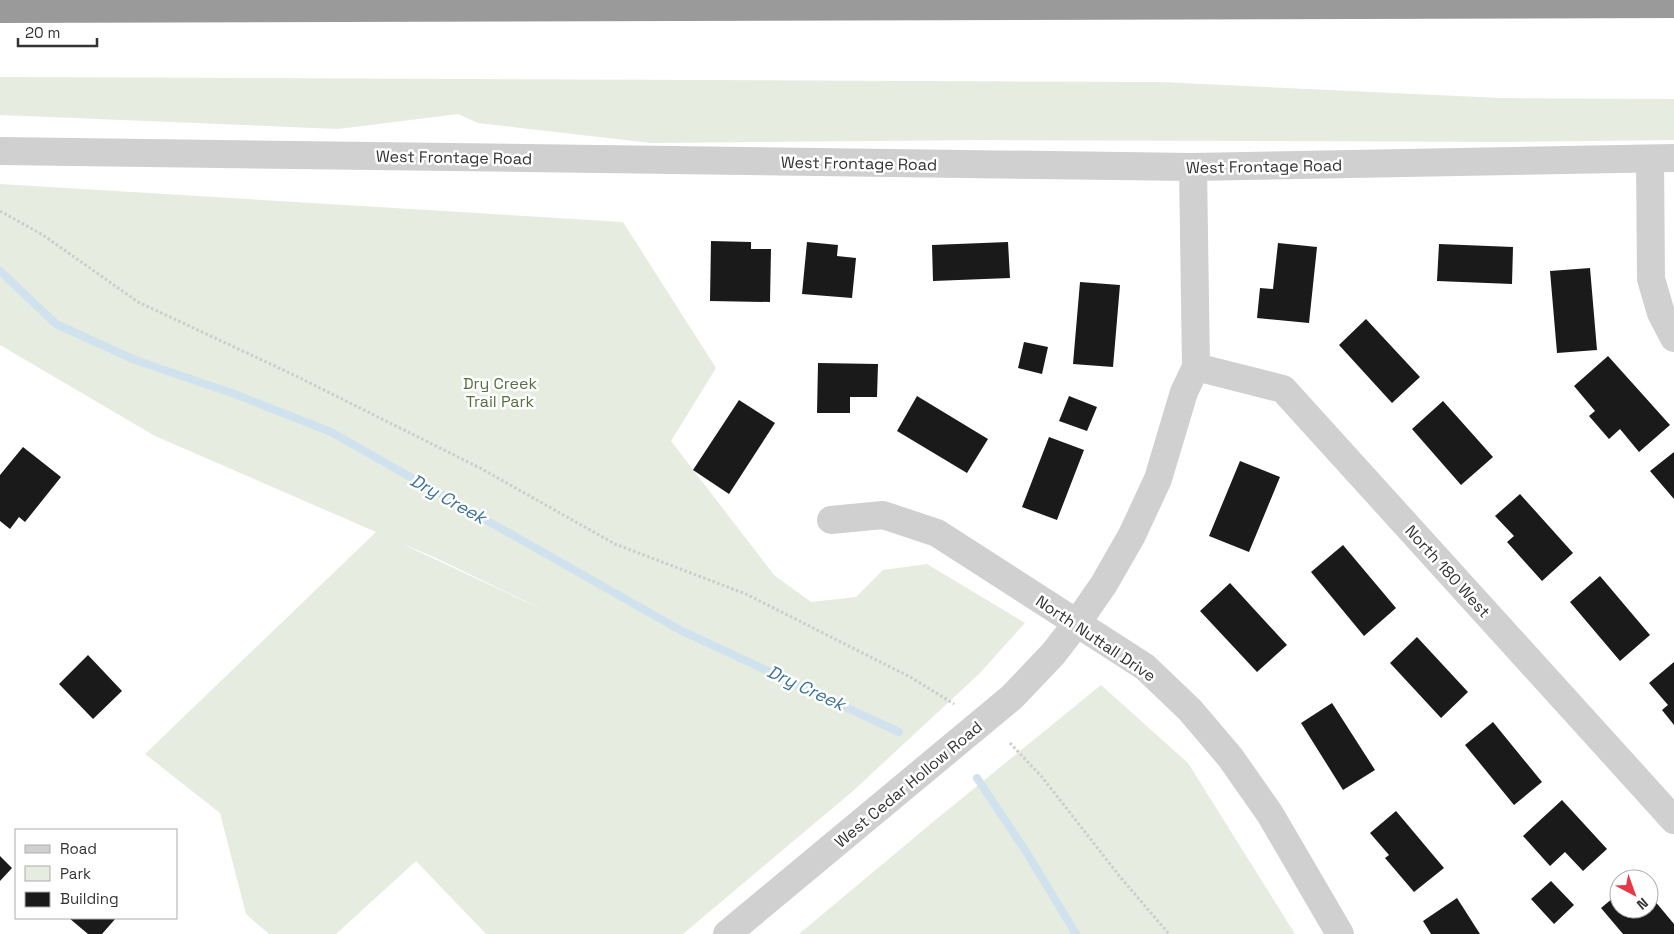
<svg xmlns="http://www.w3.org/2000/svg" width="1674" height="934" font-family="'Space Grotesk',sans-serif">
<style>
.green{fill:#e6ecdf;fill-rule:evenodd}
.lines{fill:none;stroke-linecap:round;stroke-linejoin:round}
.stream{stroke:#cfe2ee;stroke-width:8}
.building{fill:#1a1a1a}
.path{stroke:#cdcdcd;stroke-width:3;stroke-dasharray:2.5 2.5;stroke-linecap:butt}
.minor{stroke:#d0d0d0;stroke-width:28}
.tertiary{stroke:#d0d0d0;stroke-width:28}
.motorway{stroke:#9a9a9a;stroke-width:28}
.labels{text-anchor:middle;stroke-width:5;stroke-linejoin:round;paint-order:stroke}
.street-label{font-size:16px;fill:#333;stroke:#fff}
.park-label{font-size:16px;fill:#56703f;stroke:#fff}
.water-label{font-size:18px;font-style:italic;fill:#3f7597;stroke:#fff}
</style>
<rect width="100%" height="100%" fill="#fff"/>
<path class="green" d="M0,77L1160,82L1500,98L1674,99V140L1507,142L982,140L651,143L478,123L458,114L338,129L0,115Z
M0,184L623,222L716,368L671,441L774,575L811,602L856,597L883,570L927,564L1025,623L980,673L853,791L683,934H486L416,861L336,934H269L246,914L220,813L145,754L376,532L155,436L0,345ZM398,542L436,558L552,614Z
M1101,685L1188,763L1295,934H799L939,817Z"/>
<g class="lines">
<path class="stream" d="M0,271L56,324L135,360L232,393L331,432L680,630L899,732
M977,778L1027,853L1076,934"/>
</g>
<path class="building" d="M711,241L751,242V249H771L770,302L710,301Z
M807,242L838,245L837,256L856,258L852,298L802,294Z
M1008,242L1010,278L933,281L932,245Z
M1278,243L1317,247L1309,323L1257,318L1260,288L1273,289Z
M1439,244L1513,247L1512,284L1437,281Z
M1590,268L1597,350L1557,353L1550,271Z
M1080,282L1120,285L1113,367L1073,364Z
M1366,319L1420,377L1392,403L1339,345Z
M1024,342L1048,347L1042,374L1018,368Z
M1608,356L1670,425L1639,452L1620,429L1609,439L1589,416L1595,411L1574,386Z
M818,363L878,364L877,397H850V413H817Z
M917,396L988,439L967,473L897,431Z
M1069,396L1097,407L1087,431L1059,421Z
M739,400L775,423L729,494L693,470Z
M1443,401L1493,457L1461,485L1412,429Z
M1049,437L1084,450L1057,520L1022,507Z
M23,447L61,477L25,522L19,517L10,529L0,521V475Z
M1674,452V499L1650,471Z
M1240,461L1280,477L1249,552L1209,536Z
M1520,494L1573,553L1542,581L1507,542L1514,536L1495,516Z
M1343,545L1396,608L1364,636L1311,572Z
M1600,576L1650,635L1620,661L1570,602Z
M1230,583L1287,645L1257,672L1200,611Z
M1417,637L1468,692L1441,718L1390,663Z
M88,655L122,691L93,719L59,684Z
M1674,662V725L1662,710L1668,705L1649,683Z
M1332,703L1375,770L1343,790L1301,723Z
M1493,722L1542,782L1514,805L1465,745Z
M1562,800L1607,849L1583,871L1565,852L1550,866L1523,836Z
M1396,811L1444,868L1414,892L1385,858L1389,855L1370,833Z
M0,856L12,868L0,881Z
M1551,881L1574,905L1554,924L1531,899Z
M1619,893V909H1649V894L1674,924V934H1623L1601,908Z
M1457,898L1480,934H1431L1423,921Z
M69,918H116L102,934H88Z"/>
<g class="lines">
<path class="path" d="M0,211L43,235L138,302L296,376L480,468L615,544L746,594L912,678L954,704
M1010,743L1042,777L1121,878L1169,934"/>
<path class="minor" d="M1650,159L1651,279L1661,313L1674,338
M1196,367L1283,389L1674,820
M831,520L883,515L937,533L1145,667L1190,710L1230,757L1270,814L1340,934"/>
<path class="tertiary" d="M0,151L1193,167L1674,158
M727,934L1012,697L1053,654L1077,623L1104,584L1132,535L1158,479L1184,392L1196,367L1193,167"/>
<path class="motorway" d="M0,9L1674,4"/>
</g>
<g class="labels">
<g class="street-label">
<text transform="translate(454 157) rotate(1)" y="6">West Frontage Road</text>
<text transform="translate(859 163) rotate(1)" y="6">West Frontage Road</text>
<text transform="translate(1264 166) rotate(-1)" y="6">West Frontage Road</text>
<text transform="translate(1448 571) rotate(48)" y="6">North 180 West</text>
<text transform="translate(1096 638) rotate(34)" y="6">North Nuttall Drive</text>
<text transform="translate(908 784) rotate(-40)" y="6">West Cedar Hollow Road</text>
</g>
<g class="park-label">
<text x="500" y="389">Dry Creek<tspan x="500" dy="18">Trail Park</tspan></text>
</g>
<g class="water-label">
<text transform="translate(448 499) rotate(29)" y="6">Dry Creek</text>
<text transform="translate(806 688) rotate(25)" y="6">Dry Creek</text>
</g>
</g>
<rect x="15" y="829" width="162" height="90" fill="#ffffff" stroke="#adadad"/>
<rect x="25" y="845" width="25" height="8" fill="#d0d0d0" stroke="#adadad"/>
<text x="60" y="854" font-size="15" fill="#333333">Road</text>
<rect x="25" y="866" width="25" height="15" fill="#e6ecdf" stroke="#adadad"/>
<text x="60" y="879" font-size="15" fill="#333333">Park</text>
<rect x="25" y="892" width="25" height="15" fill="#1a1a1a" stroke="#adadad"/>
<text x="60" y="904" font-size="15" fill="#333333">Building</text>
<g transform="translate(1634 894) rotate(139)"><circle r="24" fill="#ffffff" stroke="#adadad"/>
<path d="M0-4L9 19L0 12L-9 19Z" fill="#e63946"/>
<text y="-8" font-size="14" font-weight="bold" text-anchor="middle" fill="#333333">N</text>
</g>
<path d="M18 38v8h79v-8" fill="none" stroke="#333333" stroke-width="2.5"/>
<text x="25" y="38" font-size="15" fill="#333333" stroke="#ffffff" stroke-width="4" paint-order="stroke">20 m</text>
</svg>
